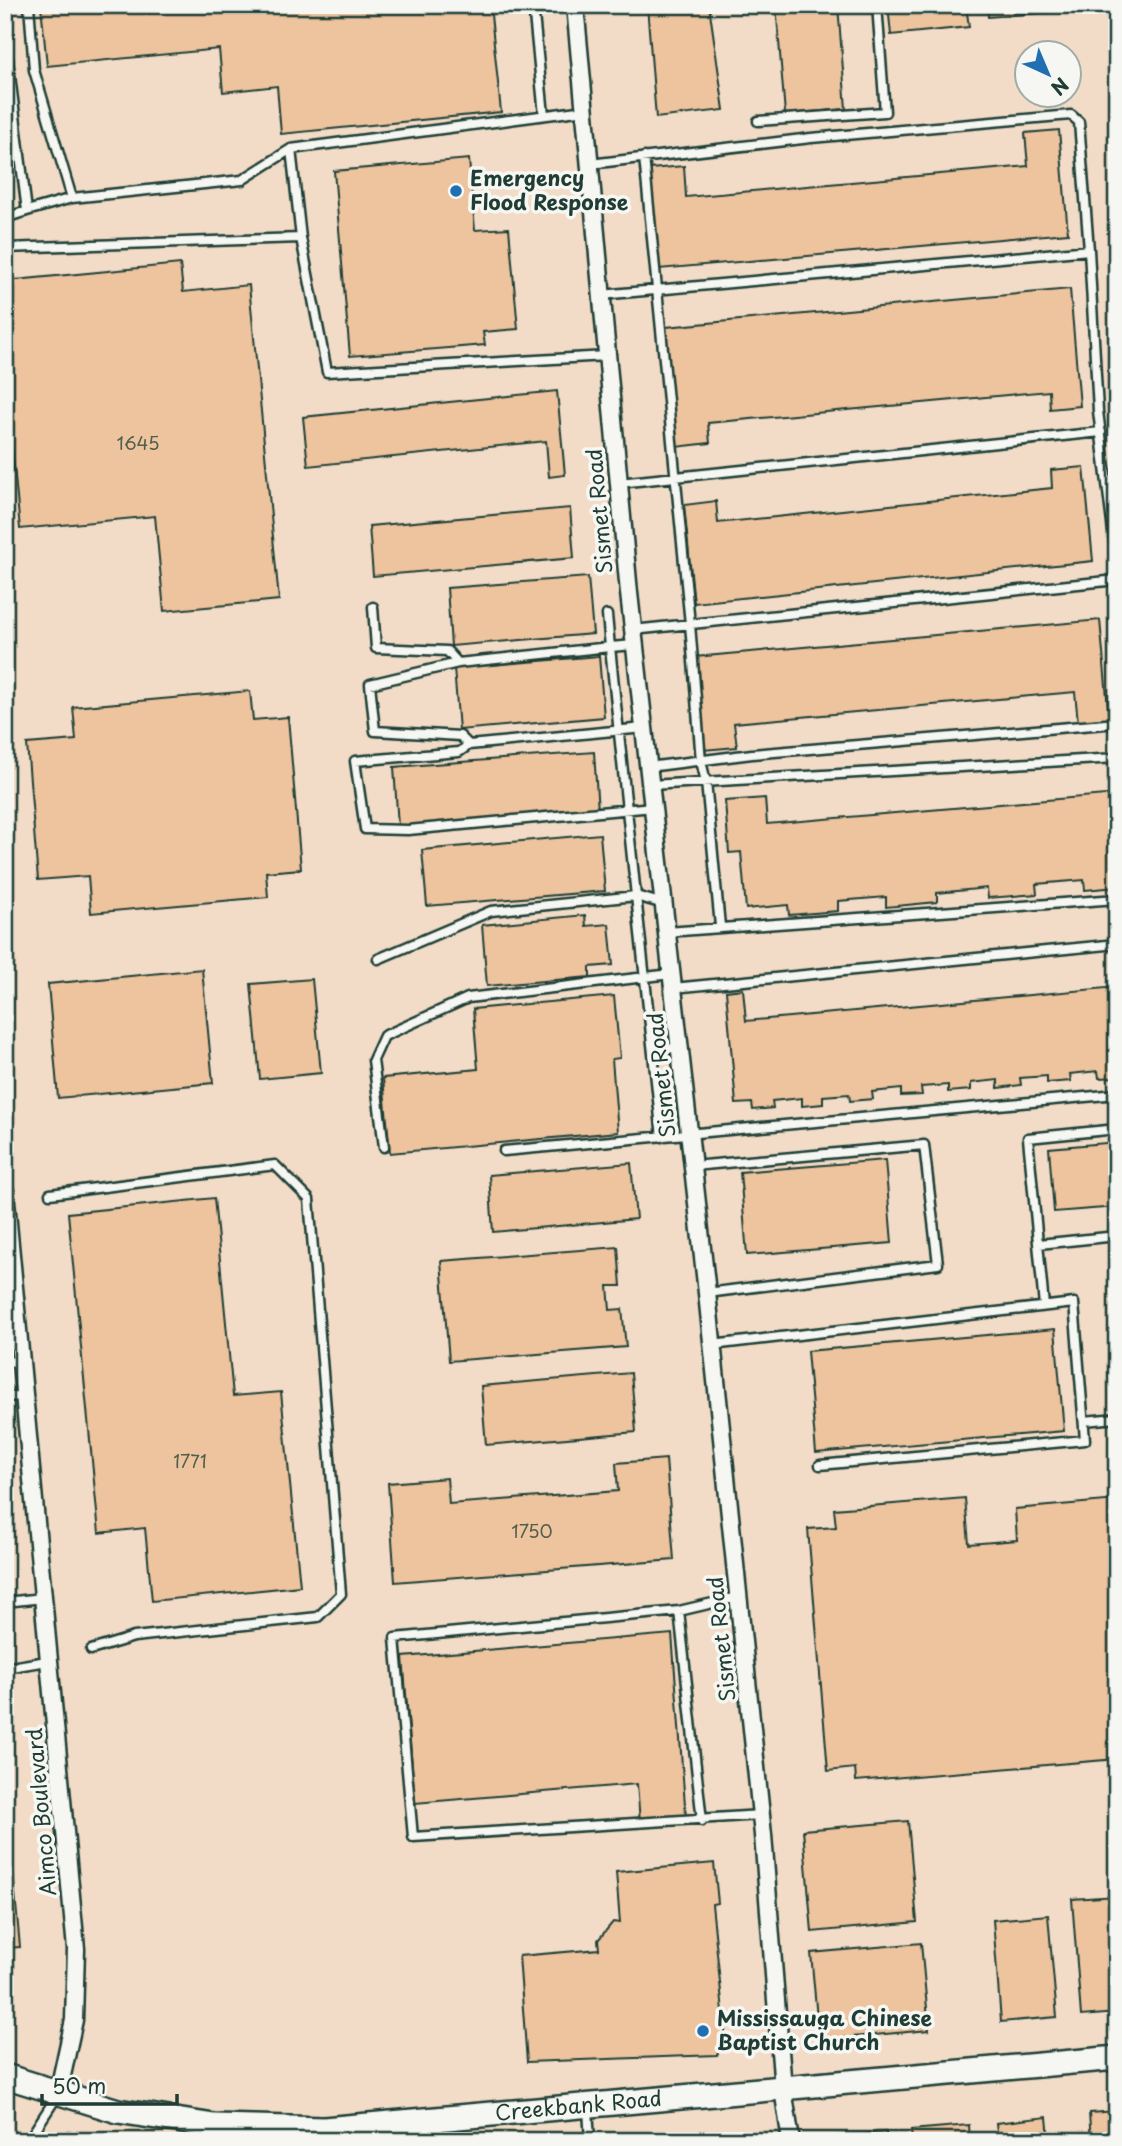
<svg xmlns="http://www.w3.org/2000/svg" width="1122" height="2146" font-family="'Playpen Sans',sans-serif">
<style>
.built{fill:#f2dcc7;fill-rule:evenodd}
.building{fill:#eec49e;stroke:#1f3d34;stroke-width:2}
.lines{fill:none;stroke-linecap:round;stroke-linejoin:round}
.lane-casing{stroke:#1f3d34;stroke-width:13}
.street-casing{stroke:#1f3d34;stroke-width:21}
.secondary-casing{stroke:#1f3d34;stroke-width:28}
.lane{stroke:#f6f6f2;stroke-width:8}
.street{stroke:#f6f6f2;stroke-width:16}
.secondary{stroke:#f6f6f2;stroke-width:23}
.poi-dot{fill:#1f6fb2;stroke:#f6f6f2;stroke-width:2.5}
.labels{text-anchor:middle;stroke-width:7;stroke-linejoin:round;paint-order:stroke}
.number-label{font-size:18px;fill:#535f4e}
.poi-label{font-size:21px;font-weight:bold;fill:#1f3d34;stroke:#f6f6f2;text-anchor:start}
.street-label{font-size:21px;fill:#1f3d34;stroke:#f6f6f2}
</style>
<rect width="100%" height="100%" fill="#f4e7d9"/>
<filter id="ink" filterUnits="userSpaceOnUse"><feTurbulence type="fractalNoise" baseFrequency=".0143" numOctaves="2"/><feDisplacementMap in="SourceGraphic" scale="14" xChannelSelector="R" yChannelSelector="G"/><feConvolveMatrix kernelMatrix="1 2 1 2 8 2 1 2 1" color-interpolation-filters="sRGB"/></filter>
<g filter="url(#ink)">
<path class="built" d="M5,5H1117V2141H5ZM1028,52H1070V94H1028Z"/>
<path class="building" d="M41,5H490L501,112L281,134L277,86L223,92L219,49L47,66Z
M647,5H709L724,110L656,118Z
M776,5H838L846,109L785,114Z
M888,5H966L969,27L891,35Z
M987,5H1063L1064,11L988,17Z
M1059,130L1068,233L659,269L650,169L684,166L686,197L1028,166L1025,133Z
M469,159L475,230L509,228L518,329L483,332L485,345L350,356L334,171Z
M180,264L183,292L249,285L279,600L164,611L155,516L20,529L5,372V281Z
M1070,289L1080,406L1050,409L1049,391L708,423L710,443L676,447L666,327Z
M557,391L565,475L549,477L546,441L308,466L303,417Z
M1084,467L1093,561L694,603L684,505L716,501L718,523L1052,488L1051,470Z
M570,508L574,558L373,576L369,526Z
M588,577L593,634L451,646L447,588Z
M1100,620L1109,719L1078,722L1075,692L734,723L737,747L703,750L695,657Z
M599,656L604,717L459,730L454,668Z
M250,691L253,720L288,717L301,869L266,872L268,897L91,913L88,876L38,880L27,744L76,740L73,707Z
M594,752L598,811L398,826L394,767Z
M1117,794V887L1085,890L1084,880L1036,884L1037,894L988,898L987,888L937,893V902L886,907V897L838,901V911L789,915L788,905L746,909L741,852L729,853L725,801L765,798L767,824Z
M600,834L605,891L427,906L422,850Z
M585,915L586,926L609,924L613,965L590,967V977L487,986L482,925Z
M202,969L213,1083L58,1098L48,984Z
M312,979L321,1073L260,1079L251,984Z
M1117,987V1077L1099,1078L1098,1071L1070,1074L1071,1081L1047,1083V1076L1020,1078L1021,1085L998,1088V1080L971,1083V1090L948,1092V1085L921,1087L922,1095L901,1096V1089L872,1092L873,1099L850,1101L849,1094L823,1096V1104L802,1106V1098L772,1101L773,1108L753,1110L752,1103L736,1104L726,991L743,989L746,1021Z
M614,996L620,1058L612,1059L618,1132L390,1153L383,1078L478,1069L473,1009Z
M1117,1142V1207L1054,1212L1049,1148Z
M885,1160L892,1243L747,1255L740,1172Z
M631,1163L636,1219L493,1232L489,1175Z
M214,1198L233,1396L281,1392L300,1586L152,1601L145,1528L99,1533L68,1213Z
M618,1247L621,1286H608L610,1310L622,1309L626,1347L449,1361L441,1261Z
M1055,1329L1064,1431L816,1453L807,1351Z
M631,1373L636,1432L486,1445L481,1386Z
M666,1459L674,1560L395,1582L388,1483L447,1478L449,1504L618,1491L616,1463Z
M965,1498L969,1544L1017,1540L1015,1509L1117,1500V1759L856,1781L855,1768L828,1771L808,1529L836,1527L834,1509Z
M672,1634L686,1818L640,1822L637,1784L415,1803L403,1657Z
M5,1785L20,1947L5,1948Z
M908,1821L917,1922L812,1932L803,1830Z
M714,1863L718,1903L712,1904L726,2041L717,2055L527,2062L519,1956L599,1949L598,1940L613,1922L620,1923L616,1872Z
M1117,1896V2013L1081,2016L1072,1899Z
M1048,1915L1057,2017L1001,2022L993,1920Z
M921,1943L929,2030L819,2040L811,1953Z
M1117,2111V2141H1091L1089,2113Z
M1047,2117L1049,2138L1060,2137V2141H998L996,2123Z
M969,2125L970,2141H912L911,2130Z
M886,2132L887,2141H835V2136Z"/>
<g class="lines">
<defs>
<path id="lane" d="M29,5L34,70L72,198L242,180L291,149
M533,5L544,115
M5,36L27,211L72,198
M758,121L885,112L877,5
M644,157L690,624L701,761L706,782L720,926
M590,164L811,138L1071,115L1079,122L1089,250
M5,218L27,211
M301,238L291,149L585,110
M5,248L301,238L327,372L607,356
M601,295L1089,250L1098,411L1117,564
M619,483L1101,432
M373,607L376,648L447,651L458,663
M607,615L610,647L635,645
M633,630L1117,580
M644,728L469,745L459,752L355,761L365,829L408,830L653,807
M469,745L460,736L375,731L370,684L458,663L610,647L636,896L664,904
M648,767L752,754L1117,723
M650,785L1117,758
M667,932L1117,899
M378,959L491,911L636,896L662,1137
M673,988L1117,944
M653,1051L680,1047
M384,1147L373,1060L384,1036L468,998L671,974
M504,1151L1117,1094
M693,1166L924,1145L938,1264L707,1293
M50,1194L275,1165L309,1199L341,1594L318,1617L134,1637L91,1650
M1039,1244L1117,1236
M1044,1306L1028,1138L1117,1129
M712,1345L1074,1303L1085,1440L820,1465
M5,1362L21,1361
M5,1397L24,1396
M1084,1421L1117,1418
M738,1597L679,1611L395,1638L413,1837L761,1815
M5,1602L43,1598
M679,1611L702,1821
M5,1668L47,1661
M588,2109L590,2141
M437,2119L439,2141
M28,2141L57,2096"/>
<path id="street" d="M575,5L629,593L707,1293L763,1835L783,2089L791,2141
M5,1191L76,1949L74,2020L58,2094"/>
<g id="secondary">
<path id="s1" d="M5,2076L118,2111L214,2126L324,2129L1117,2058"/>
</g>
</defs>
<use href="#lane" class="lane-casing"/>
<use href="#street" class="street-casing"/>
<use href="#secondary" class="secondary-casing"/>
<use href="#lane" class="lane"/>
<use href="#street" class="street"/>
<use href="#secondary" class="secondary"/>
</g>
</g>
<g class="poi-dot">
<circle cx="456" cy="191" r="7"/>
<circle cx="703" cy="2031" r="7"/>
</g>
<g class="labels">
<g class="number-label">
<text x="138" y="450">1645</text>
<text x="190" y="1468">1771</text>
<text x="532" y="1538">1750</text>
</g>
<g class="poi-label">
<text x="470" y="186">Emergency<tspan x="470" dy="24">Flood Response</tspan></text>
<text x="717" y="2026">Mississauga Chinese<tspan x="717" dy="24">Baptist Church</tspan></text>
</g>
<g class="street-label">
<text transform="translate(600 511) rotate(-95)" y="7">Sismet Road</text>
<text transform="translate(662 1075) rotate(-96)" y="7">Sismet Road</text>
<text transform="translate(722 1639) rotate(-96)" y="7">Sismet Road</text>
<text transform="translate(42 1812) rotate(-95)" y="7">Aimco Boulevard</text>
<text dy="7" stroke="none"><textPath href="#s1" startOffset="581">Creekbank Road</textPath></text>
</g>
</g>
<rect width="1122" height="2146" fill="none" stroke="#f6f6f2" stroke-width="28"/>
<rect x="14" y="14" width="1094" height="2118" fill="none" stroke="#1f3d34" stroke-width="2.5" filter="url(#ink)"/>
<g transform="translate(1048 74) rotate(136)"><circle r="33" fill="#f6f6f2" stroke="#a0aca6" stroke-width="2"/>
<path d="M0-5L12 26L0 18L-12 26Z" fill="#1f6fb2"/>
<text y="-10" font-size="19" font-weight="bold" text-anchor="middle" fill="#1f3d34">N</text>
</g>
<path d="M42 2094v10h135v-10" fill="none" stroke="#1f3d34" stroke-width="3.5"/>
<text x="52" y="2094" font-size="21" fill="#1f3d34" stroke="#f6f6f2" stroke-width="5" paint-order="stroke">50 m</text>
</svg>
